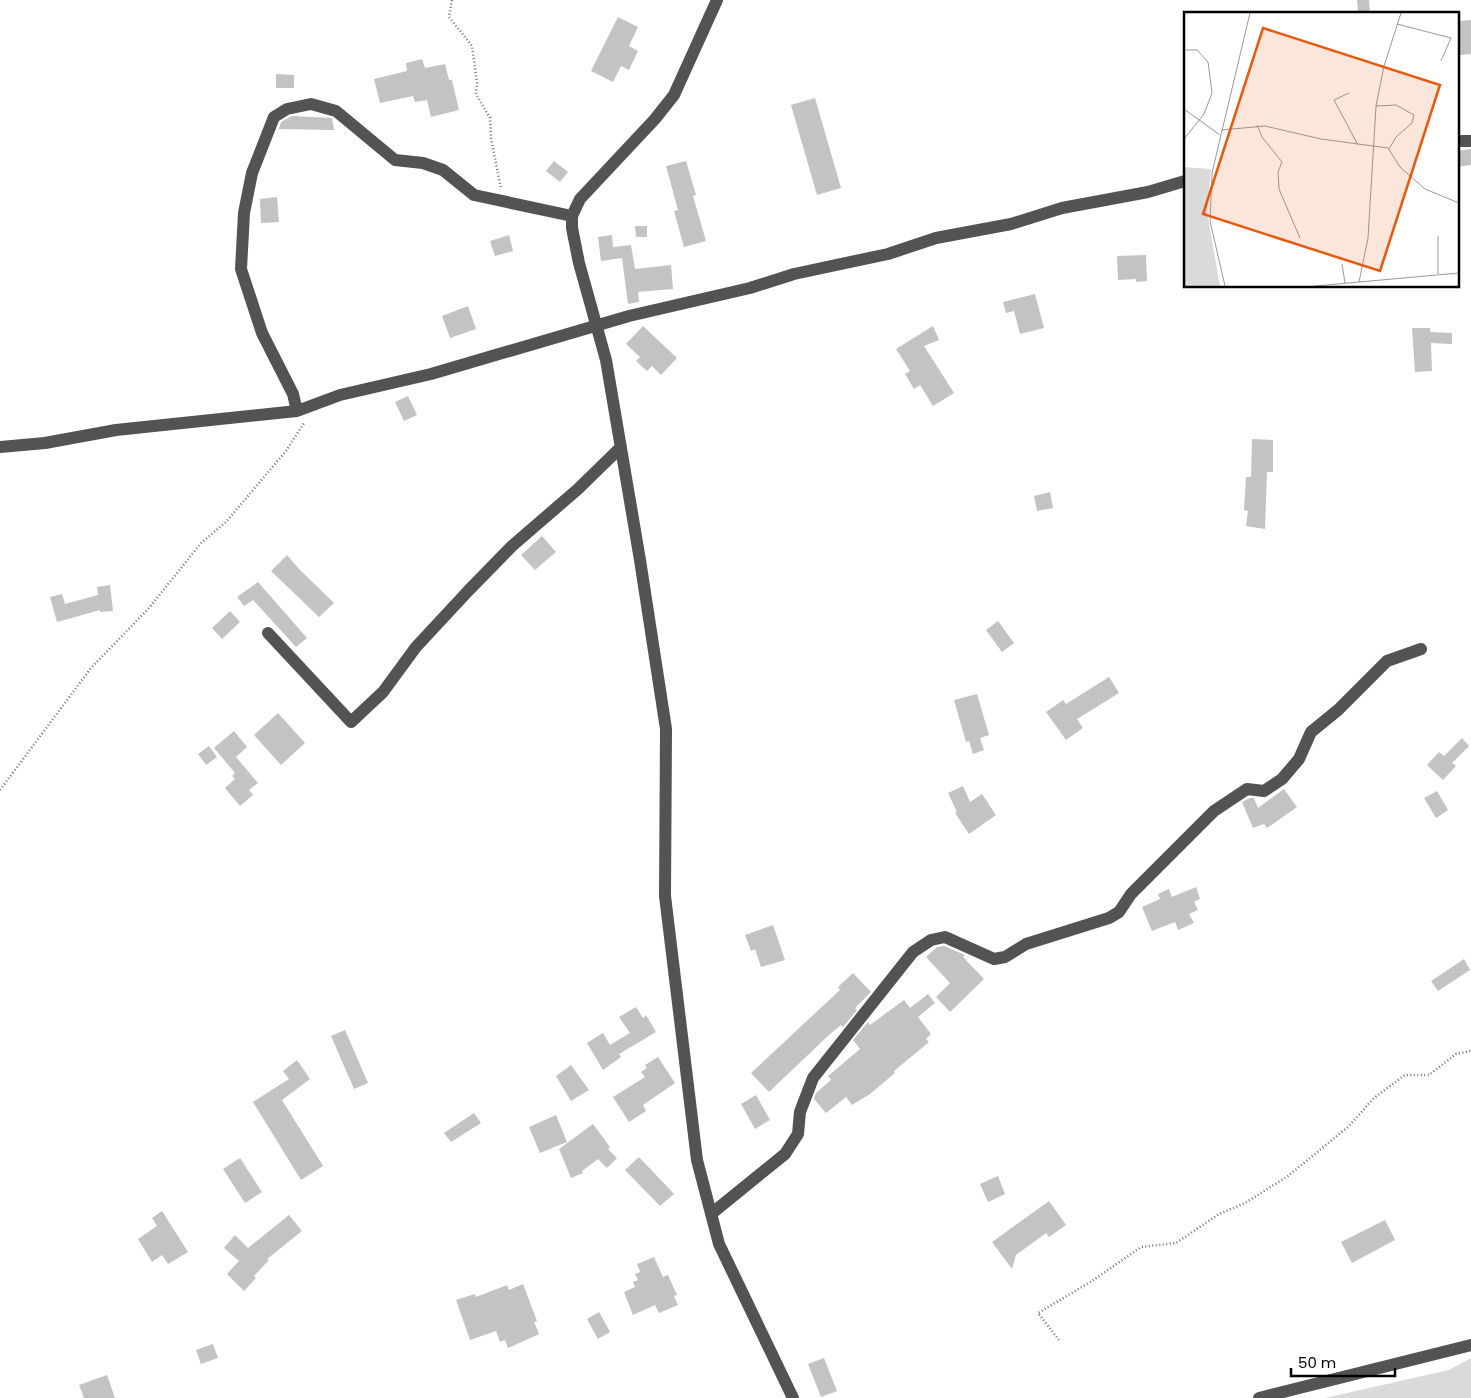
<svg xmlns="http://www.w3.org/2000/svg" width="1471" height="1398" font-family="Poppins,sans-serif">
<style>
.green{fill:#dadada}
.building{fill:#c3c3c3}
.lines{fill:none;stroke-linecap:round;stroke-linejoin:round}
.path{stroke:#757575;stroke-width:2.5;stroke-dasharray:1 2.5;stroke-linecap:butt}
.minor{stroke:#535353;stroke-width:12}
.inset-road{fill:none;stroke:#999;stroke-width:1}
.view{fill:#e8590c;fill-opacity:0.15;stroke:#e8590c;stroke-width:2.5}
.inset-edge{fill:none;stroke:#000;stroke-width:2.5}
</style>
<rect width="100%" height="100%" fill="#fff"/>
<path class="green" d="M1471,1358V1398H1325L1449,1370Z"/>
<path class="building" d="M1357,0H1369L1370,14H1358Z
M618,17L638,27L629,46L638,51L629,70L621,66L613,82L591,71Z
M1471,20V54L1460,55L1457,21Z
M422,59L425,68L445,64L449,80H452L459,110L431,117L427,100L415,102L413,96L380,103L374,79L407,71L406,63Z
M276,74L294,75V88H276Z
M815,98L841,188L817,195L791,105Z
M292,116L332,118L334,130L279,129L281,122Z
M1471,149V165L1457,167V151Z
M554,161L568,172L560,182L546,171Z
M686,161L696,195L693,196L706,241L684,247L674,211L678,210L666,166Z
M277,197L279,222L261,223L260,199Z
M635,226H647V237H636Z
M509,235L513,251L495,256L490,241Z
M612,235L613,247L631,245L635,269L671,265L673,289L638,292L639,302L628,304L622,258L601,261L598,237Z
M1146,255L1147,281L1136,282V279L1118,280L1117,256Z
M1035,294L1044,328L1020,334L1014,311L1006,313L1003,302Z
M468,306L476,329L450,338L442,316Z
M643,326L677,358L661,375L652,366L647,371L636,361L640,357L626,344Z
M933,326L939,340L924,346L954,393L933,406L920,385L914,389L905,374L910,371L896,349Z
M1412,328H1430V332L1452,333V344L1431,343L1432,371L1415,372Z
M408,396L417,415L404,421L395,402Z
M1252,439L1273,440V472H1267L1265,529L1246,526L1248,511L1244,510L1246,477H1251Z
M1050,492L1053,508L1037,511L1034,496Z
M542,536L556,552L535,570L521,555Z
M287,555L299,569L334,603L319,617L271,571Z
M258,582L307,638L296,647L253,600L244,606L237,597Z
M110,585L113,611L100,612V610L57,622L50,597L62,594L65,604L98,595L97,587Z
M230,611L240,622L222,639L212,628Z
M998,621L1014,643L1002,652L986,630Z
M1109,677L1119,693L1077,719L1083,728L1066,740L1046,712L1063,700L1066,704Z
M977,694L989,735L980,738L984,750L973,754L969,741L966,742L954,700Z
M278,713L305,743L281,765L254,735Z
M234,731L247,747L236,757L258,783L249,790L253,795L240,806L225,788L235,779L232,776L235,773L214,748Z
M1462,738L1469,746L1452,763L1456,766L1443,780L1427,765L1439,752L1444,756Z
M209,746L217,757L206,765L198,754Z
M963,786L970,802L982,794L996,815L969,834L955,813L957,812L948,793Z
M1284,789L1297,807L1267,828L1264,824L1253,828L1242,802L1250,798H1254L1258,808Z
M1437,791L1448,810L1436,818L1424,798Z
M1196,887L1200,899L1194,902L1198,910L1189,914L1194,923L1178,930L1175,922L1152,931L1142,907L1160,899L1158,894L1169,889L1172,897Z
M773,925L785,960L761,967L755,949L751,951L745,935Z
M944,946L965,955L963,957L984,979L950,1012L936,997L950,983L926,957L937,947Z
M1464,959L1470,970L1438,991L1431,981Z
M853,973L871,992L855,1008L857,1010L843,1027L841,1025L829,1035L769,1092L751,1073L840,990L838,987Z
M928,994L935,1003L918,1017L931,1034L926,1039L929,1042L894,1071L895,1073L870,1094L852,1105L846,1097L826,1113L814,1099L816,1093L831,1080L828,1076L860,1049L853,1040L868,1022L870,1025L904,1000L910,1008Z
M636,1007L643,1018L646,1015L656,1032L619,1054L621,1057L603,1070L587,1043L603,1033L610,1045L630,1033L619,1017Z
M345,1030L368,1083L354,1089L331,1036Z
M658,1057L675,1083L643,1105L646,1111L629,1122L613,1097L645,1077L641,1072L647,1068L645,1065Z
M297,1060L310,1079L282,1100L323,1166L301,1180L253,1102L289,1079L283,1071Z
M571,1065L589,1090L571,1101L556,1076Z
M756,1095L770,1120L755,1129L741,1104Z
M474,1113L481,1123L451,1142L444,1133Z
M556,1115L567,1142L540,1153L529,1127Z
M593,1124L610,1147L608,1149L617,1158L607,1168L598,1159L582,1171L583,1173L571,1178L559,1149Z
M639,1157L674,1194L660,1206L625,1170Z
M240,1158L262,1192L245,1203L223,1169Z
M998,1176L1005,1194L988,1202L980,1184Z
M1049,1201L1066,1225L1049,1237L1046,1233L1016,1255L1012,1269L992,1242Z
M162,1211L188,1252L168,1264L162,1255L152,1262L138,1239L157,1226L152,1218Z
M289,1215L302,1231L267,1259L269,1260L254,1276L256,1278L244,1291L227,1274L239,1261L224,1248L235,1235L248,1248Z
M1385,1220L1395,1240L1352,1263L1341,1242Z
M654,1257L663,1277L668,1275L677,1295L674,1296L678,1305L659,1313L655,1305L633,1315L624,1292L635,1287L633,1282L638,1280L635,1274L640,1272L637,1264Z
M523,1284L537,1321L534,1322L539,1334L508,1348L505,1340L500,1342L496,1331L470,1340L456,1300L475,1294L476,1297L507,1285L509,1290Z
M599,1312L610,1332L598,1339L587,1319Z
M213,1344L218,1358L201,1364L196,1350Z
M824,1358L837,1391L821,1397L808,1364Z
M107,1375L115,1398H84L79,1385Z"/>
<g class="lines">
<path class="path" d="M452,0L449,17L472,46L477,83L476,94L490,118L491,138L501,189
M0,790L91,668L149,608L201,543L226,522L286,451L304,423
M1059,1340L1038,1313L1092,1281L1141,1247L1176,1243L1219,1214L1245,1203L1288,1176L1348,1127L1374,1098L1405,1075H1429L1456,1054L1471,1051"/>
<path class="minor" d="M717,0L674,95L655,119L580,199L572,216V228L579,263L606,360L640,560L666,729L665,896L697,1160L719,1244L793,1398
M1457,141H1471
M297,411L293,394L262,333L241,269L244,213L252,173L274,117L287,109L311,104L336,111L395,160L423,163L443,170L474,195L572,216
M0,447L45,443L116,430L297,411L340,395L431,374L629,316L750,288L794,274L888,254L936,238L1011,224L1062,208L1148,192L1185,181
M268,633L351,722L383,692L416,647L469,590L512,546L578,489L621,447
M711,1214L785,1154L798,1134L800,1112L813,1078L913,952L931,940L945,937L994,959L1005,957L1026,944L1109,918L1119,912L1131,894L1214,811L1247,789L1264,791L1282,779L1299,759L1311,732L1338,710L1387,661L1421,649
M1259,1398L1471,1345"/>
</g>
<g transform="translate(1184 12)">
<rect width="275" height="275" fill="#fff"/>
<path d="M0,155L27,157L23,200L36,274H0Z" fill="#dadada"/>
<path class="inset-road" d="M213,12L267,26L257,49M0,38H13L24,50L28,81L20,102L0,127M165,81L150,88L174,133M192,94L212,93L230,103L228,111L212,125L205,137M0,97L36,123M73,113L78,125L98,150L94,160L95,177L116,226M37,118L81,114L137,127L204,136L216,155L241,177L275,191M254,224V262M158,252L161,271M175,270L184,226L192,94L200,54L217,1M41,274L26,209L28,161L66,1M131,274L275,261"/>
<path class="view" d="M79,16L256,73L196,259L19,202Z"/>
<rect width="275" height="275" class="inset-edge"/>
</g>
<path d="M1291 1368v8h104v-8" fill="none" stroke="#000000" stroke-width="2.5"/>
<text x="1298" y="1368" font-size="15" fill="#000000" stroke="#ffffff" stroke-width="4" paint-order="stroke">50 m</text>
</svg>
